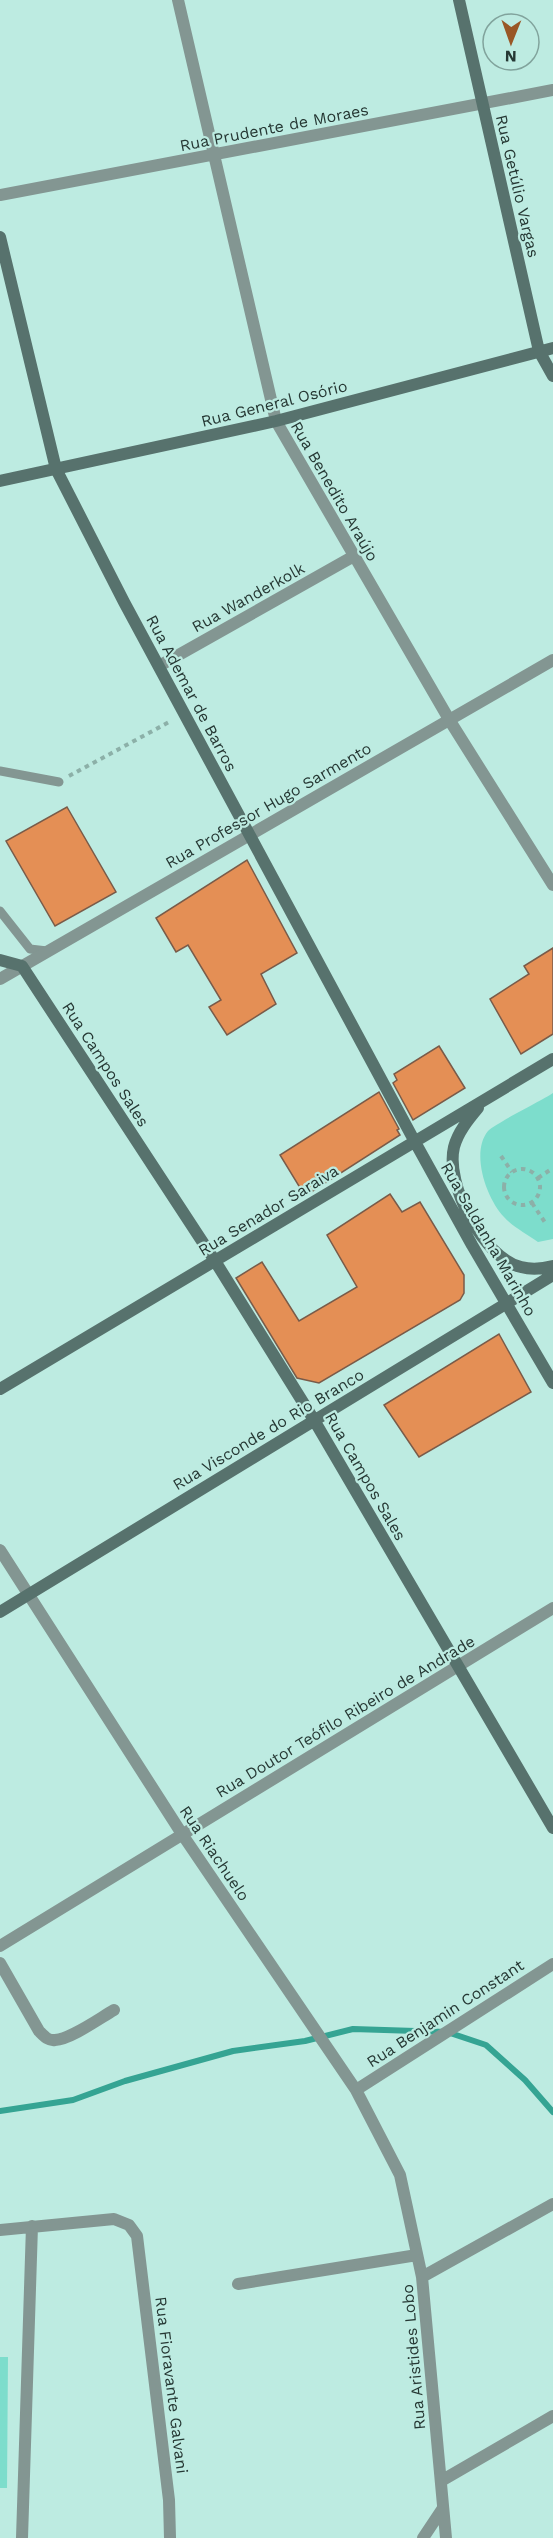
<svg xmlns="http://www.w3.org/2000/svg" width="553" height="2538" font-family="'Work Sans',sans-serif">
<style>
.green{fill:#7dddcc}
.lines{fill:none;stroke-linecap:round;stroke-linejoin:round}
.stream{stroke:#35a493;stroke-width:6}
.building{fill:#e48f55;stroke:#795b49;stroke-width:1.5}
.path{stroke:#8cb0a8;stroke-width:4;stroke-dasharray:4.5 4.5;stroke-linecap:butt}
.lane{stroke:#839692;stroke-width:9}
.street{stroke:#839692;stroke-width:12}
.secondary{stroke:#57726d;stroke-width:12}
.labels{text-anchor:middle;stroke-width:4.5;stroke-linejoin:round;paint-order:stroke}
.street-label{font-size:16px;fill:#263834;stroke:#bdebe1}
</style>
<rect width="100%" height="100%" fill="#bdebe1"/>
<path class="green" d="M553,1093V1239L538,1242C527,1234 513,1227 504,1217C487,1199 470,1153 488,1131C496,1123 541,1101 553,1093Z
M0,2357H8L7,2488H0Z"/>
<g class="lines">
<path class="stream" d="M0,2111L73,2100L125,2081L233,2051L305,2041L353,2029L447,2032L486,2045L525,2080L553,2112"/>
</g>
<path class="building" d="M67,807L116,892L55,926L6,841Z
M247,860L297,953L261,974L276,1004L227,1035L209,1007L221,1000L188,945L176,952L156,918Z
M553,948V1034L521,1054L490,999L529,974L524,966Z
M439,1046L465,1088L413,1120L393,1083L397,1080L394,1074Z
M379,1092L399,1129L397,1130L400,1135L305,1196L280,1155Z
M390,1194L402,1212L420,1202L464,1275V1293L460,1300L319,1383L297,1378L236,1278L262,1262L299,1321L357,1287L327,1235Z
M499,1334L531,1392L419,1457L384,1405Z"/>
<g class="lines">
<path class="path" d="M69,776L171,721
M501,1156L512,1172
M504 1187a18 18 0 1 1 36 0a18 18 0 1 1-36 0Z
M538,1178L553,1168
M532,1203L546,1224"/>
<path class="lane" d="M0,771L59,782
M0,911L30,949L47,951"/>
<path class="street" d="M178,0L276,421L450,721L553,885
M0,195L553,90
M159,666L354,556
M0,979L553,660
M0,1550L182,1834L356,2090L400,2175L422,2277L446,2538
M0,1946L553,1608
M0,1963L39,2031C44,2036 48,2041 55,2040C71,2039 100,2018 114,2010
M356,2090L553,1964
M0,2230L114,2219L129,2225L137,2236L169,2500L170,2538
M422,2277L553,2204
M238,2284L417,2255
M441,2481L553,2416
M22,2538L32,2226
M423,2538L443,2508"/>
<path class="secondary" d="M459,0L539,351L553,376
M0,237L56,469L124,602L415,1142L472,1245L553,1383
M0,481L276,421L553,348
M0,960L22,966L215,1261L314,1420L553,1828
M478,1108C468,1120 458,1132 454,1147C445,1184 483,1258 521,1267C532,1270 542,1269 553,1266
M0,1389L553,1059
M0,1612L553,1275"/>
</g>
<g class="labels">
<g class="street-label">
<text transform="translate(274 127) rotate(-11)" y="6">Rua Prudente de Moraes</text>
<text transform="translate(518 186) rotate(77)" y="6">Rua Getúlio Vargas</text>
<text transform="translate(274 403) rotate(-14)" y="6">Rua General Osório</text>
<text transform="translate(335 491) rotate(60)" y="6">Rua Benedito Araújo</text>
<text transform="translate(248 597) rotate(-29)" y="6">Rua Wanderkolk</text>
<text transform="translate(192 693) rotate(62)" y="6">Rua Ademar de Barros</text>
<text transform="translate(268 805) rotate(-30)" y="6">Rua Professor Hugo Sarmento</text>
<text transform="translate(106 1064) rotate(57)" y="6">Rua Campos Sales</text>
<text transform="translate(268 1210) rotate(-31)" y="6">Rua Senador Saraiva</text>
<text transform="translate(489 1239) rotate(60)" y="6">Rua Saldanha Marinho</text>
<text transform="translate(268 1429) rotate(-31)" y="6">Rua Visconde do Rio Branco</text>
<text transform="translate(366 1476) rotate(60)" y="6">Rua Campos Sales</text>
<text transform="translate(345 1716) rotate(-31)" y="6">Rua Doutor Teófilo Ribeiro de Andrade</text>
<text transform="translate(215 1853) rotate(56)" y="6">Rua Riachuelo</text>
<text transform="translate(445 2013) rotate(-33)" y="6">Rua Benjamin Constant</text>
<text transform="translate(413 2357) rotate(-95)" y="6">Rua Aristides Lobo</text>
<text transform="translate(172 2385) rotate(83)" y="6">Rua Fioravante Galvani</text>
</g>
</g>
<g transform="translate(511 42) rotate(181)"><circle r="28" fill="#bdebe1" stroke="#81a39c" stroke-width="1.5"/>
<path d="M0-4.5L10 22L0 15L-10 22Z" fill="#995726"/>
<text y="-9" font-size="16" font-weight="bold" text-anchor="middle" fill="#263834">N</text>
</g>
</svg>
